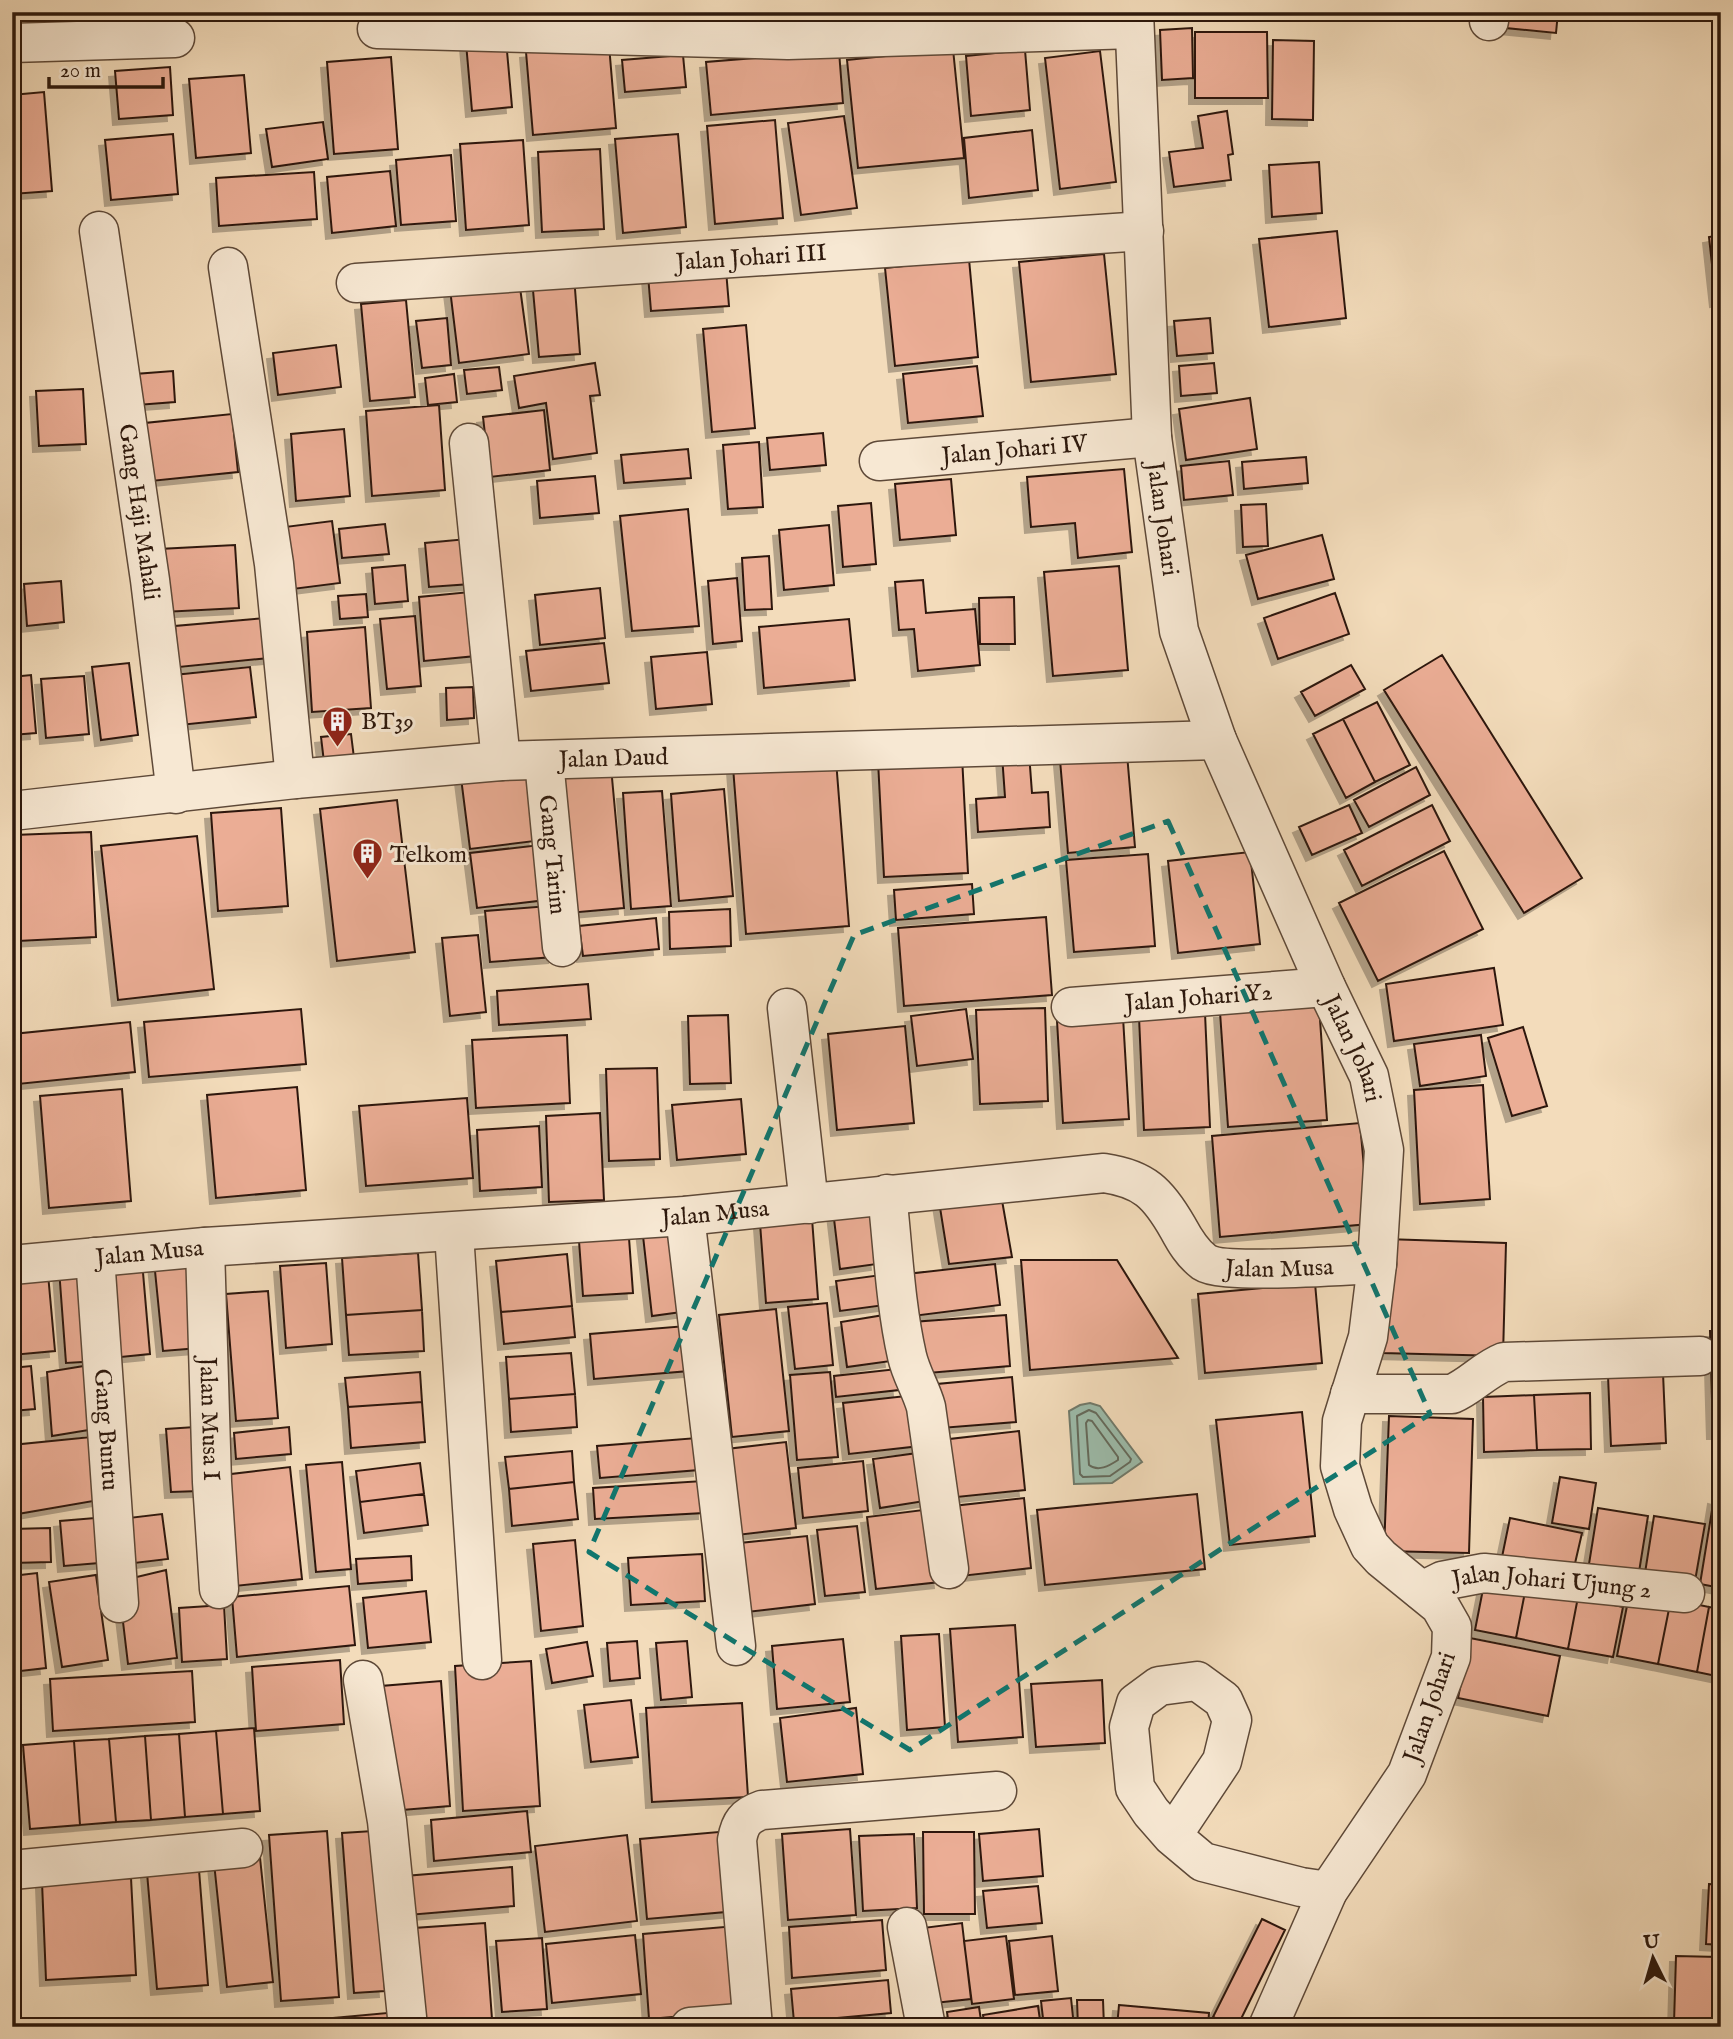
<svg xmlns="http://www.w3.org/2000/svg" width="1733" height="2039" font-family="'IM FELL English',serif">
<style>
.water{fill:#9cbcab;stroke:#707a6b;stroke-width:2}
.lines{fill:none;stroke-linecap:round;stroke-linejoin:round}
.shore{stroke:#646a5c;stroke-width:2}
.building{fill:#ebad95;stroke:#2d180c;stroke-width:2;filter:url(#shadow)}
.minor-casing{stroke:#5e4938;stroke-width:41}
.minor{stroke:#f7e8d3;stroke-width:38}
.marked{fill:none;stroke:#0f766e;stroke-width:5;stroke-dasharray:14 9;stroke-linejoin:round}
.labels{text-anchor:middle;stroke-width:6;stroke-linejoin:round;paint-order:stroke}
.street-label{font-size:24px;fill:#2d180c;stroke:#f7e8d3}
.poi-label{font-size:24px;fill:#2d180c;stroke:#f7e8d3;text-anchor:start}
</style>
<defs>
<filter id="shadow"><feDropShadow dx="-6" dy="6" stdDeviation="0" flood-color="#0004"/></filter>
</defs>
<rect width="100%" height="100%" fill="#f3dcbb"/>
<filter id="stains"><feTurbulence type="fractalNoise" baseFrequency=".00286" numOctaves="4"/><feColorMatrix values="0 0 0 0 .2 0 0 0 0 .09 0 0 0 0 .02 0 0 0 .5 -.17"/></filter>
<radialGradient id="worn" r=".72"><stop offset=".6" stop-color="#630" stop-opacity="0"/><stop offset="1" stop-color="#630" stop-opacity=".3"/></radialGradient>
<path class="water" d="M1090,1403L1100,1406L1142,1462L1112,1483L1074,1484L1069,1411L1080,1405Z"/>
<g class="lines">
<path class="shore" d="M1089,1410L1096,1413L1131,1459L1130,1462L1110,1476L1083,1477L1080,1474L1077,1416Z
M1088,1420L1092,1421L1118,1457V1460C1109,1466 1098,1472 1089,1465L1086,1423Z"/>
</g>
<path class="building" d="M1498,12H1558L1556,33L1496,27Z
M1192,28L1193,78L1162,80L1160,30Z
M1195,32H1267L1268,98H1195Z
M506,40L512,107L472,111L466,43Z
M1273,40L1314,41L1313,120L1272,119Z
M609,45L616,128L533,135L526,52Z
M953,49L964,158L858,168L847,60Z
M1025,50L1030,110L971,116L966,56Z
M839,51L843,103L711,115L706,62Z
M1100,51L1116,182L1060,189L1045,58Z
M683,55L686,87L625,92L622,60Z
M391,57L398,149L334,154L327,62Z
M170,67L173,115L119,119L115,71Z
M244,75L251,153L196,158L189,79Z
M44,92L52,191L12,194V95Z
M1227,111L1233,154L1228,155L1231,180L1174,187L1169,152L1203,148L1198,116Z
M844,116L857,208L801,215L788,123Z
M775,120L783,218L715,224L707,126Z
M323,122L328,159L272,167L266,129Z
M1032,130L1038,190L969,198L964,138Z
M173,134L178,194L111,200L105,140Z
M678,134L686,227L623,233L615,139Z
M523,140L529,225L466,230L460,144Z
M600,149L604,229L542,232L538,152Z
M451,155L456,221L401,225L396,160Z
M1319,162L1322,213L1272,217L1269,165Z
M390,171L396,226L332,233L327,177Z
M314,172L317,219L219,226L216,178Z
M1337,231L1346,318L1269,327L1259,239Z
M1721,235V300L1716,301L1709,237Z
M1104,254L1116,374L1031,382L1019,262Z
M969,259L978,357L895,366L885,268Z
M726,270L729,306L651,311L648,275Z
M574,276L580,354L539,357L532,279Z
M519,280L529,354L459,363L450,289Z
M406,300L415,397L370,401L361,304Z
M447,318L451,365L422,368L416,321Z
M1210,318L1213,353L1177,356L1174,321Z
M746,325L755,428L712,432L703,329Z
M336,345L341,387L278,395L273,353Z
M595,363L600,395L590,396L597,453L553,459L546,403L519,408L514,376Z
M1214,363L1217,393L1181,396L1179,366Z
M977,366L983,416L908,423L903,374Z
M499,367L502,390L467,394L464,370Z
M173,371L175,402L137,405L135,374Z
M454,374L457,402L428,405L425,378Z
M83,389L86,444L39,446L36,391Z
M1250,398L1257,449L1186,460L1179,409Z
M439,405L445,490L372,496L366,411Z
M544,410L550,470L490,477L483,417Z
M232,414L238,472L151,481L145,423Z
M344,429L350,496L296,501L291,434Z
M823,433L826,465L770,470L767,438Z
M759,442L763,507L728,509L723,445Z
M688,449L691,478L624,483L621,455Z
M1306,457L1308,483L1244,489L1242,462Z
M1229,461L1233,495L1184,500L1181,466Z
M1124,469L1132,552L1078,558L1075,523L1031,527L1027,477Z
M595,476L599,513L540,518L537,481Z
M951,479L956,535L900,540L895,484Z
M871,503L876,564L843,567L838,506Z
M1266,504L1268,546L1243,547L1241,505Z
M688,509L699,626L632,631L620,516Z
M332,521L340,583L285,590L277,528Z
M385,524L389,554L342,558L339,529Z
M829,525L834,585L784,590L779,530Z
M1322,535L1334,579L1258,599L1246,555Z
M467,539L471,584L429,587L425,543Z
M235,545L239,608L163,612L159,549Z
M769,556L772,609L745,610L742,558Z
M405,565L408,601L375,604L372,568Z
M1119,566L1128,670L1053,676L1044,572Z
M737,578L742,641L713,644L708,581Z
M923,580L926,613L975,609L980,665L918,671L914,629L899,630L895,582Z
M61,581L64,622L27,626L24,584Z
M600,588L605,638L540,645L535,595Z
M470,592L476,656L424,661L419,597Z
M1335,593L1349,634L1278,659L1264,618Z
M366,594L368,617L340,619L338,596Z
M1014,597L1015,644H980L979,598Z
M415,616L421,686L387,689L380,619Z
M265,618L269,658L179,667L175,626Z
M849,619L855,680L764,688L759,627Z
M365,627L371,708L312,712L307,632Z
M604,643L609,683L531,691L526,651Z
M707,652L712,704L656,709L651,657Z
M1442,655L1582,878L1524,913L1384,690Z
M129,663L138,735L101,740L92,667Z
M1351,665L1365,689L1315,716L1301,692Z
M250,667L256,717L180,725L174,675Z
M31,675L36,733L12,735V677Z
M84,676L89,734L46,738L41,679Z
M473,687L474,718L447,720L446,688Z
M1377,702L1410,765L1375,782L1343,719Z
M1343,719L1375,782L1346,798L1313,734Z
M351,734L354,758L324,762L321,737Z
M1029,753L1032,793L1048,792L1050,827L978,832L976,799L1005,797L1002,755Z
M1127,754L1135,847L1068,853L1060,760Z
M962,756L968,873L884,877L878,761Z
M836,760L849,926L746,934L733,767Z
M525,763L535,841L470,849L460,770Z
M611,767L624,908L568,913L555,772Z
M1416,767L1430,795L1369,827L1354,800Z
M724,789L733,896L679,901L671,794Z
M662,791L671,906L631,909L623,793Z
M397,800L415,952L337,961L320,809Z
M1349,805L1362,833L1312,855L1299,827Z
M1432,805L1450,841L1362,886L1344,850Z
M281,808L288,906L218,911L211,813Z
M91,832L96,937L18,941L14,835Z
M197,836L214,989L118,1000L101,846Z
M540,845L546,900L477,908L470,853Z
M1444,851L1483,929L1378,981L1339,903Z
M1250,852L1260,944L1178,953L1168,861Z
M1148,854L1155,946L1074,952L1066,860Z
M972,884L974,914L896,920L894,890Z
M549,906L554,957L490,962L485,911Z
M730,909L731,946L670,949L669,912Z
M1046,917L1052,995L904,1006L898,928Z
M656,918L659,949L583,956L579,926Z
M478,935L486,1012L450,1016L442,938Z
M1494,968L1503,1025L1394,1041L1386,984Z
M588,984L591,1019L499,1025L497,991Z
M1319,1005L1327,1120L1228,1127L1220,1012Z
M1045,1008L1048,1101L980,1104L976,1010Z
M301,1009L306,1064L149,1077L144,1022Z
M966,1009L973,1059L917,1066L911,1016Z
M1205,1013L1210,1127L1144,1130L1139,1017Z
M728,1015L731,1083L690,1084L688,1016Z
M1123,1017L1129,1119L1063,1123L1057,1021Z
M130,1022L135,1072L18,1084L13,1034Z
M905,1026L914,1123L837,1130L828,1034Z
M1523,1027L1547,1106L1512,1116L1488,1038Z
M567,1035L570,1103L476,1108L472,1040Z
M1481,1035L1486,1076L1420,1086L1414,1044Z
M657,1068L660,1159L609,1161L606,1069Z
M1483,1085L1490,1199L1420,1204L1414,1090Z
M297,1087L306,1190L216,1198L207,1095Z
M122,1089L131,1201L49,1208L40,1096Z
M467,1098L473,1178L366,1186L359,1106Z
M741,1099L746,1154L677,1160L672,1105Z
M600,1113L604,1200L549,1202L546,1116Z
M1360,1123L1369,1224L1220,1237L1212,1136Z
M539,1126L542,1187L480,1191L477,1130Z
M1000,1189L1012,1257L949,1264L938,1195Z
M869,1197L877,1264L840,1269L832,1202Z
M811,1205L818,1299L766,1303L759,1210Z
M678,1223L689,1311L652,1316L642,1227Z
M629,1238L633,1293L583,1296L579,1241Z
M1385,1239L1506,1243L1503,1356L1381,1353Z
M418,1253L422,1310L346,1315L342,1258Z
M567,1254L572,1306L501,1312L496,1261Z
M190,1257L199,1348L163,1351L154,1261Z
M1021,1260H1117L1178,1358L1030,1370Z
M142,1261L150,1354L111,1358L102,1265Z
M326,1263L332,1344L286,1348L280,1266Z
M995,1264L1000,1305L913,1316L907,1274Z
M91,1266L99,1361L66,1363L59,1269Z
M48,1274L55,1351L12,1355V1277Z
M881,1275L885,1305L840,1311L836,1281Z
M1315,1283L1322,1363L1205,1373L1198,1294Z
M268,1291L278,1418L236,1421L226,1294Z
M827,1303L833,1365L795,1369L788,1307Z
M572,1306L575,1337L504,1344L501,1312Z
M776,1309L789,1431L732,1437L719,1315Z
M422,1310L424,1351L349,1355L346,1315Z
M884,1315L891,1361L847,1367L841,1322Z
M1006,1315L1010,1366L916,1374L912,1322Z
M686,1326L689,1371L594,1379L590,1334Z
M1710,1331H1721V1433H1713Z
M571,1353L575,1394L509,1399L506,1357Z
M96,1364L101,1428L52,1436L47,1372Z
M31,1366L35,1409L12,1411V1368Z
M897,1369L899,1390L836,1397L834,1376Z
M420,1372L422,1402L348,1407L345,1378Z
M830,1372L838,1457L797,1460L790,1375Z
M1663,1373L1666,1443L1611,1446L1608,1376Z
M1012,1377L1016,1422L941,1428L937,1384Z
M1590,1393L1591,1449L1537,1450L1534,1395Z
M575,1394L577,1427L511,1432L509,1399Z
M915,1395L920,1446L849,1454L843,1403Z
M1534,1395L1537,1450L1484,1452L1483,1397Z
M422,1402L425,1442L351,1448L348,1407Z
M1302,1412L1315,1536L1230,1545L1216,1420Z
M1389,1416L1473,1419L1469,1553L1384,1551Z
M195,1427L200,1491L171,1492L166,1429Z
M289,1427L291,1454L236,1459L234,1433Z
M1019,1431L1025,1490L947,1498L941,1440Z
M101,1436L105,1499L12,1515V1445Z
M697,1438L699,1470L600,1478L597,1446Z
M786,1442L796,1528L737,1535L727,1449Z
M572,1451L574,1482L509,1489L505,1457Z
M925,1452L931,1500L880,1508L873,1459Z
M863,1461L868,1511L803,1518L798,1468Z
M342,1462L351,1569L316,1572L306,1465Z
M420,1463L424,1494L360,1502L356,1471Z
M290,1467L302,1579L235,1586L223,1475Z
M1560,1477L1596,1483L1589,1529L1552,1523Z
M703,1481L704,1513L595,1519L593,1488Z
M574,1482L578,1519L512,1526L509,1489Z
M424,1494L428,1525L364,1533L360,1502Z
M1197,1494L1205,1569L1045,1585L1037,1510Z
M1024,1498L1031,1568L961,1576L953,1506Z
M1714,1498L1721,1500V1588L1700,1584Z
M1598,1508L1648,1516L1639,1572L1589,1564Z
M931,1509L940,1582L876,1589L867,1517Z
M162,1514L168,1559L126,1564L120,1519Z
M1654,1516L1705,1524L1695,1581L1645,1573Z
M107,1517L111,1562L64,1566L60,1521Z
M1510,1518L1582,1533L1573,1572L1502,1557Z
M857,1526L865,1592L825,1596L817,1530Z
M50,1528L51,1562L12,1563V1529Z
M807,1536L815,1604L738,1613L730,1544Z
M575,1540L583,1626L541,1631L533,1544Z
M702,1554L705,1601L631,1605L628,1558Z
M411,1556L412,1580L358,1584L356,1559Z
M166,1570L177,1658L128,1664L121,1605L124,1580Z
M37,1573L46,1668L12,1672V1576Z
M96,1575L108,1660L62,1667L49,1582Z
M1485,1579L1526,1587L1516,1638L1475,1630Z
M349,1586L355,1645L237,1657L232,1597Z
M1526,1587L1578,1597L1568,1649L1516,1638Z
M426,1591L431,1642L368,1648L363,1598Z
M1630,1591L1671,1599L1658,1664L1617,1656Z
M1578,1597L1623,1607L1613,1657L1568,1649Z
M1671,1599L1709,1607L1697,1672L1658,1664Z
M224,1605L227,1659L182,1662L179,1608Z
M1709,1607L1721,1609V1677L1697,1672Z
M1015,1625L1023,1737L958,1742L950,1629Z
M939,1634L945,1727L907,1730L901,1636Z
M1470,1638L1560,1656L1548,1716L1458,1698Z
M843,1639L850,1702L777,1709L772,1646Z
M637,1641L640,1678L610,1681L607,1643Z
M687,1641L692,1697L661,1700L656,1643Z
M587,1642L593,1676L552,1683L546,1649Z
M340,1660L344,1724L256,1731L252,1667Z
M531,1661L540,1806L463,1811L455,1666Z
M192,1671L195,1722L53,1731L50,1679Z
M1102,1680L1105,1743L1036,1747L1031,1684Z
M441,1681L450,1806L390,1811L381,1686Z
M631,1700L638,1757L591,1762L584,1705Z
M742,1703L748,1797L652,1802L646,1708Z
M856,1708L863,1774L787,1782L780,1718Z
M254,1728L260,1811L223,1814L216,1731Z
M216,1731L223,1814L185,1817L179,1734Z
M179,1734L185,1817L151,1820L145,1736Z
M145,1736L151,1820L116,1822L109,1739Z
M109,1739L116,1822L80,1825L74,1741Z
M74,1741L80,1825L30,1829L23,1745Z
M527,1811L531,1852L434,1861L431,1820Z
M850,1829L856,1915L788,1920L782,1834Z
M1039,1829L1043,1876L983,1881L979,1834Z
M327,1831L339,1997L281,2001L269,1835Z
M373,1831L385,1991L354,1993L342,1833Z
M730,1831L737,1911L647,1919L640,1839Z
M923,1832H974L975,1914H924Z
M914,1834L917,1908L863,1911L859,1836Z
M627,1835L637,1921L545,1932L535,1846Z
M259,1848L273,1982L227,1987L213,1853Z
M198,1857L208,1985L157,1989L146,1861Z
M512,1867L514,1906L408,1915L405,1876Z
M131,1878L136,1975L46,1980L42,1882Z
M1709,1884L1721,1885V1945L1706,1944Z
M1038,1886L1042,1923L987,1928L983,1891Z
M1262,1919L1285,1930L1237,2027H1235L1213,2017Z
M882,1920L886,1970L792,1978L789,1927Z
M485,1923L492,2019L421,2024L414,1928Z
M962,1923L971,1999L925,2004L915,1929Z
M736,1926L742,2011L649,2019L643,1934Z
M635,1935L641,1994L552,2003L546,1944Z
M1006,1936L1014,1999L972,2004L964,1941Z
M1052,1936L1058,1991L1015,1995L1009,1941Z
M542,1938L547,2009L502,2012L496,1941Z
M1676,1956L1719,1957L1717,2025L1674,2023Z
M888,1980L891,2013L794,2022L791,1989Z
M1071,1998L1074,2027H1044L1041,2001Z
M1077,2000H1103L1104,2027H1078Z
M1119,2005L1209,2013L1208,2027H1117Z
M1038,2006L1041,2027H985L983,2015Z
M979,2007L982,2027H949L947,2012Z
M398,2012L399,2027H302L301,2021Z
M902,2018L903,2027H857L856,2020Z"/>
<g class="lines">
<defs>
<g id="minor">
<path id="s1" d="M1134,12L1152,437L1179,631L1217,740L1326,987L1369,1076L1384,1150L1377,1264L1368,1337L1342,1421L1340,1466L1353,1509L1370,1546L1381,1558L1440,1606L1452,1627L1451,1657L1407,1774L1328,1891L1268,2027"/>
<path d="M1489,21L1490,12"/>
<path d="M377,29L788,40L1134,29"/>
<path d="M12,43L175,38"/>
<path id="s2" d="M99,231L150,580L176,794"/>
<path d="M228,267L274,564L295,779"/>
<path id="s3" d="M356,283L1144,231"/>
<path d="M469,443L501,761"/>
<path id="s4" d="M879,461L1152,437"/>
<path id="s5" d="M544,761L562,947"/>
<path id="s6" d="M12,811L295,779L501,761L1217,740"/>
<path id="s7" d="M1071,1007L1326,987"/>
<path d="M787,1008L809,1204"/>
<path d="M887,1194C893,1247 895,1303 907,1356C911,1374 921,1389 926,1407L949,1569"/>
<path d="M685,1216L736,1646"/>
<path d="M454,1233L482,1660"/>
<path id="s8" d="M205,1247L212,1482L219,1589"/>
<path id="s9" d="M95,1257L119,1603"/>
<path id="s10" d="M12,1265L205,1247L685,1216L1104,1173C1144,1179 1158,1193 1178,1228C1185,1241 1192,1253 1204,1262C1223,1275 1347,1265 1377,1264"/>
<path d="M1350,1394H1452C1471,1386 1484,1370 1504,1362L1700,1356"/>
<path id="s11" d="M1422,1591L1442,1581L1484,1573L1685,1593"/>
<path d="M363,1680L387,1821L408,2027"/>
<path d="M1172,1836L1222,1761L1232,1720L1223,1700L1197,1681L1159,1686L1136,1703L1129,1727L1135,1788L1151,1812L1172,1836L1203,1862L1301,1887L1328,1891"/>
<path d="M12,1870L243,1848"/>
<path d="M907,1927L926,2027"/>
<path d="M690,2027L752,2022"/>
<path d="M753,2027L737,1840C740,1823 745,1816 762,1810L997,1791"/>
</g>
</defs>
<use href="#minor" class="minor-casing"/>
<use href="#minor" class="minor"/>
</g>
<path class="marked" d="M1168,821L1430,1414L910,1750L589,1552L854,935Z"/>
<defs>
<symbol id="building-pin" viewBox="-11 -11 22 30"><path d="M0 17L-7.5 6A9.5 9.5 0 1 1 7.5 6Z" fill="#8f2418" stroke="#f7e8d3"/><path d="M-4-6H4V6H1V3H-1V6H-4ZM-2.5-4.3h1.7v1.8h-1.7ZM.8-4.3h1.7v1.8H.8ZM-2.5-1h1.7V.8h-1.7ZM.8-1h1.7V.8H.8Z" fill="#fff"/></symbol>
</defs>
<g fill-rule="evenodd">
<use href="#building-pin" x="320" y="704" width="35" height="47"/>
<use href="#building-pin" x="350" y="836" width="35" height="47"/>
</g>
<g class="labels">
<g class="street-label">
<text dy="8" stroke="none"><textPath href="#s3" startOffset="396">Jalan Johari III</textPath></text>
<text dy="8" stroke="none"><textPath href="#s4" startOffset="136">Jalan Johari IV</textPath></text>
<text dy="8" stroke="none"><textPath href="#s2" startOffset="284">Gang Haji Mahali</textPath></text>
<text dy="8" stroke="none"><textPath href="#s1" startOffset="508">Jalan Johari</textPath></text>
<text dy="8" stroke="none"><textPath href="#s6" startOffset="604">Jalan Daud</textPath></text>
<text dy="8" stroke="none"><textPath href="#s5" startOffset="94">Gang Tarim</textPath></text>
<text dy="8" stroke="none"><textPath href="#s7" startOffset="128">Jalan Johari Y2</textPath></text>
<text dy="8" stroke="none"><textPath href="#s1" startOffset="1074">Jalan Johari</textPath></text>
<text dy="8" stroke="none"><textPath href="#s10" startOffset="705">Jalan Musa</textPath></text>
<text dy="8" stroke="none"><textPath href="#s10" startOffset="138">Jalan Musa</textPath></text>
<text dy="8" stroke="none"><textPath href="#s10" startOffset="1312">Jalan Musa</textPath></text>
<text dy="8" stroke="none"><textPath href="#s8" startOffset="172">Jalan Musa I</textPath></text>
<text dy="8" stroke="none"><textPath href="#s9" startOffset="173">Gang Buntu</textPath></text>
<text dy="8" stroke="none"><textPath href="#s11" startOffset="133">Jalan Johari Ujung 2</textPath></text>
<text transform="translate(1429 1707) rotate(-71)" y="8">Jalan Johari</text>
</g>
<g class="poi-label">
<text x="361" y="729">BT39</text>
<text x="390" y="862">Telkom</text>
</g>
</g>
<rect width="1733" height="2039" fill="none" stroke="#f3dcbb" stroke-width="42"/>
<rect x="14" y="14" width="1705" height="2011" fill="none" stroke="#2d180c" stroke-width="3.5"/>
<rect x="21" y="21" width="1691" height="1997" fill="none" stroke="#2d180c" stroke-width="2"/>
<g transform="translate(1653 1958) rotate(355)" stroke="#f7e8d3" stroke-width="5" paint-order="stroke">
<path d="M0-5L12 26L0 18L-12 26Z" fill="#2d180c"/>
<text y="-10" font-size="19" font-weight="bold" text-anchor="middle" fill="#2d180c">U</text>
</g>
<path d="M49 77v10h114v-10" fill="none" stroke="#2d180c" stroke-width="3.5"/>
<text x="60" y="77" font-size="21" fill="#2d180c" stroke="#f7e8d3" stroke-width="5" paint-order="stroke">20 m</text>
<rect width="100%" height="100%" filter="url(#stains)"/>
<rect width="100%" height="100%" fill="url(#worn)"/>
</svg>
